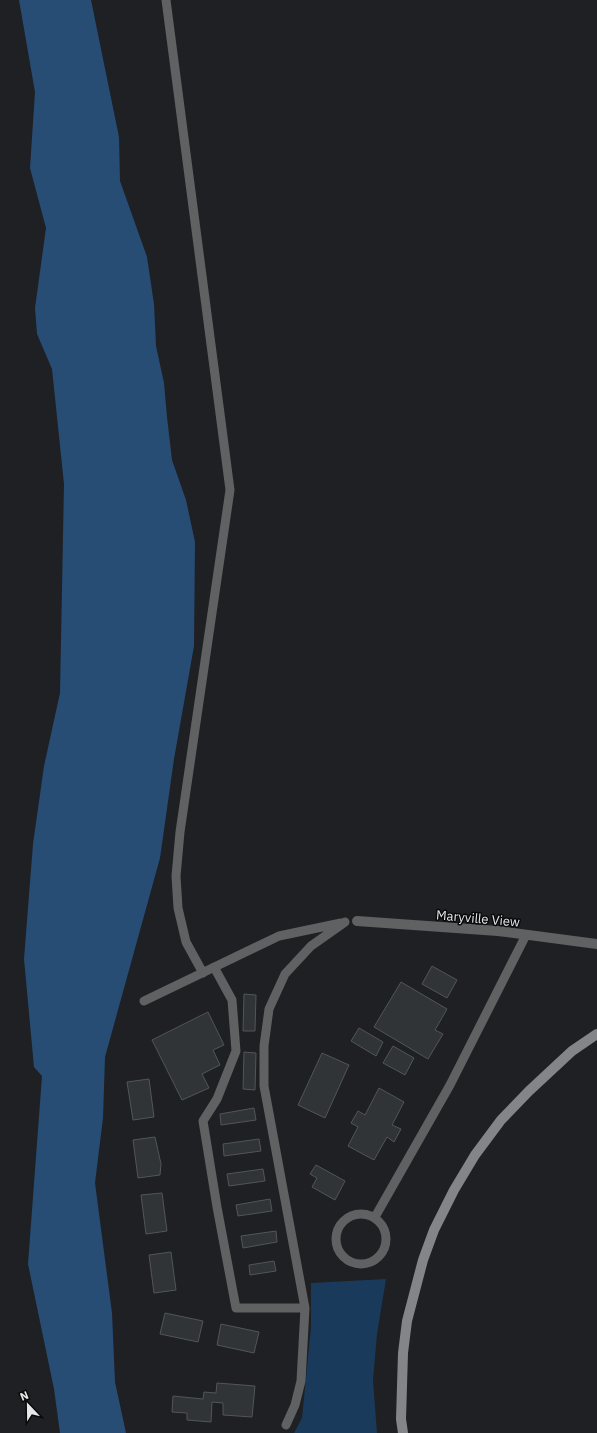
<svg xmlns="http://www.w3.org/2000/svg" width="597" height="1433" font-family="'IBM Plex Sans',sans-serif">
<style>
.green{fill:#1a3a5b}
.forest{fill:#274d74}
.building{fill:#313437;stroke:#525559}
.lines{fill:none;stroke-linecap:round;stroke-linejoin:round}
.lane{stroke:#5f6162;stroke-width:9}
.street{stroke:#5f6162;stroke-width:10}
.secondary{stroke:#838588;stroke-width:10}
.labels{text-anchor:middle;stroke-width:3;stroke-linejoin:round;paint-order:stroke}
.street-label{font-size:13px;fill:#e7e8ea;stroke:#090a0b}
</style>
<rect width="100%" height="100%" fill="#1e2023"/>
<path class="green" d="M386,1279L377,1334L373,1380L377,1433H294L302,1418L311,1327V1283Z"/>
<path class="forest" d="M19,0H91L119,137L120,181L147,257L154,304L156,346L164,383L167,417L172,460L186,500L195,542L194,646L174,759L160,858L105,1057L103,1118L95,1183L112,1313L115,1382L126,1433H60L54,1389L28,1264L42,1076L34,1067L24,959L33,844L44,766L60,693L64,484L52,369L37,334L35,308L46,228L30,168L35,92Z"/>
<path class="building" d="M432,966L457,980L447,998L422,984Z
M401,982L447,1009L435,1030L443,1034L428,1059L374,1027Z
M244,994L256,995L255,1031H243Z
M208,1012L224,1045L213,1050L220,1065L202,1074L209,1088L182,1100L152,1040Z
M359,1028L383,1042L376,1056L351,1041Z
M393,1046L414,1058L405,1075L383,1063Z
M244,1052L256,1053L255,1090L243,1089Z
M322,1053L349,1065L325,1118L298,1105Z
M149,1079L154,1117L133,1120L127,1082Z
M379,1088L404,1102L392,1125L401,1129L394,1142L387,1137L374,1160L348,1146L358,1127L351,1123L358,1111L365,1115Z
M254,1108L256,1120L221,1125L220,1114Z
M155,1137L161,1164L160,1175L138,1178L133,1140Z
M259,1139L261,1151L224,1156L223,1144Z
M316,1165L345,1181L335,1200L312,1187L317,1178L310,1174Z
M263,1169L265,1181L229,1186L227,1174Z
M162,1193L167,1231L146,1234L141,1195Z
M270,1199L272,1211L238,1216L236,1205Z
M276,1231L277,1242L243,1248L241,1236Z
M171,1252L176,1290L154,1293L149,1255Z
M274,1261L276,1271L250,1275L249,1265Z
M165,1313L203,1321L198,1342L160,1334Z
M221,1324L259,1332L254,1353L217,1345Z
M217,1383L255,1386L252,1417L223,1415V1403L212,1402L211,1422L187,1420V1413L172,1412L173,1396L203,1399L204,1392L216,1393Z"/>
<g class="lines">
<path class="lane" d="M166,0L230,490L180,832L176,876L178,908L186,942L203,973
M214,967L232,1000L236,1051L217,1099L203,1121L217,1207L236,1308H305
M144,1001L279,936L341,923
M336 1239a25 25 0 1 1 50 0a25 25 0 1 1-50 0Z
M375,1217L450,1085L526,935
M286,1425L295,1405L301,1381L305,1308L264,1086V1046L269,1009L285,974L311,946L345,922"/>
<path class="street" d="M357,921L498,931L597,944"/>
<path class="secondary" d="M403,1433L401,1419L403,1353L407,1321L423,1260L434,1230L454,1190L475,1155L501,1120L529,1091L572,1051L597,1034"/>
</g>
<g class="labels">
<g class="street-label">
<text transform="translate(478 918) rotate(5)" y="5">Maryville View</text>
</g>
</g>
<g transform="translate(28 1405) rotate(338)" stroke="#090a0b" stroke-width="3" paint-order="stroke">
<path d="M0-3L7 15L0 10L-7 15Z" fill="#e7e8ea"/>
<text y="-6" font-size="11" font-weight="bold" text-anchor="middle" fill="#e7e8ea">N</text>
</g>
</svg>
